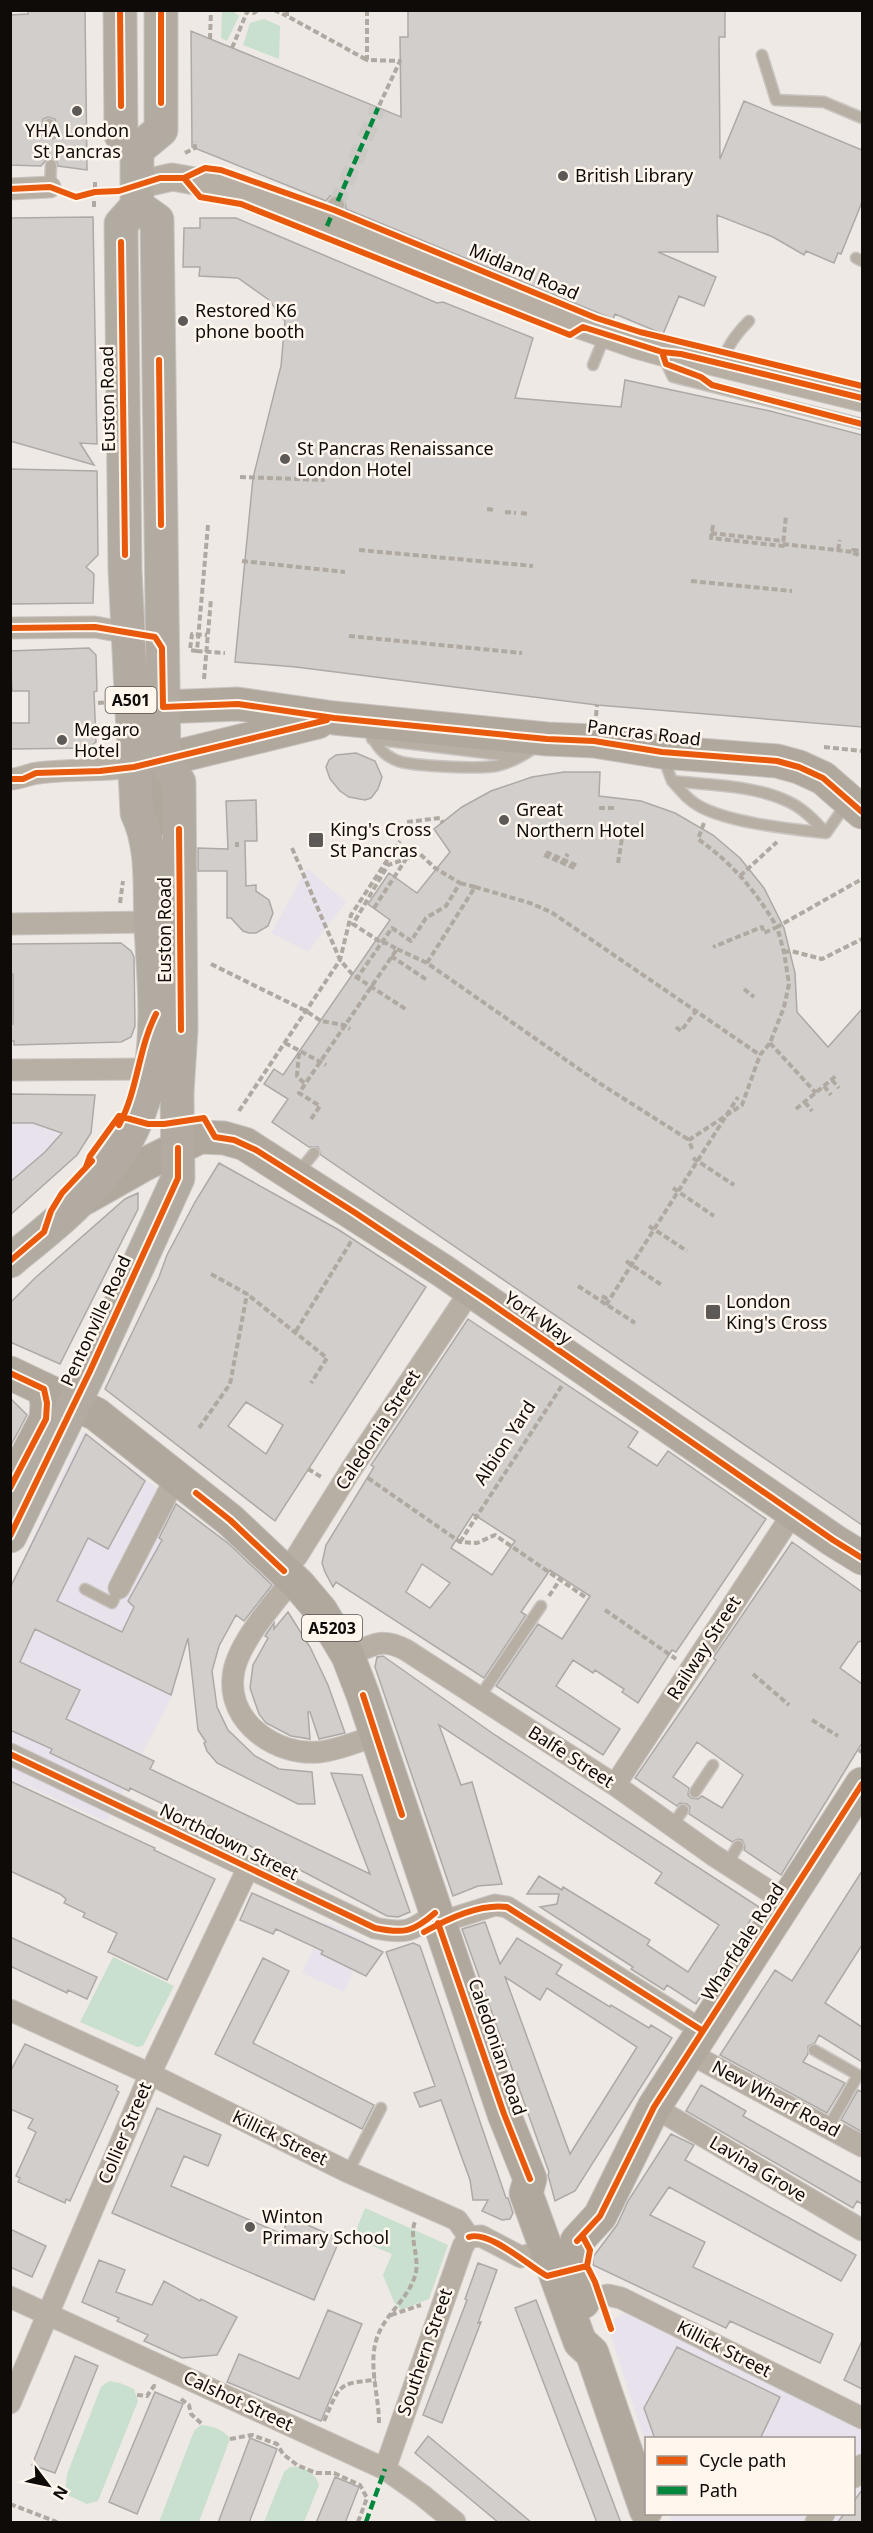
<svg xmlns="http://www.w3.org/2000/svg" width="873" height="2533" font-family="'Noto Sans',sans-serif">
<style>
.commercial{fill:#e8e2ec}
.green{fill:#c8e0cd}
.building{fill:#d2cecb;stroke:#ada9a6;stroke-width:1.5;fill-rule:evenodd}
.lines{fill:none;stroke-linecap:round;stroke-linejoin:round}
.pedestrian-tunnel{stroke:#ccc8c3;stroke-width:16;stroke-dasharray:16 8;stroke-linecap:butt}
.service-casing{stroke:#c9c5c2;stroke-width:13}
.pedestrian-casing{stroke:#c9c5c2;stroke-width:19}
.minor-casing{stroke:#c9c5c2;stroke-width:23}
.tertiary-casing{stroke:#c9c5c2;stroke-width:29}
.primary-casing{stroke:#c9c5c2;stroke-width:35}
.trunk-casing{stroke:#c9c5c2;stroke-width:35}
.path{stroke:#afa9a1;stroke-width:4;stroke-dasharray:6 3;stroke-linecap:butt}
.service{stroke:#b7afa3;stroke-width:10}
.pedestrian{stroke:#b7afa3;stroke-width:16}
.minor{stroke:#b7afa3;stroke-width:21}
.tertiary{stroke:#b7afa3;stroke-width:27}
.primary{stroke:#b0a89d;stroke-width:33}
.trunk{stroke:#b2aba1;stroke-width:33}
.path-bridge{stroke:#afa9a1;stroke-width:4;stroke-dasharray:6 3;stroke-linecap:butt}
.quiet{stroke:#00873e;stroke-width:4.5;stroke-dasharray:9 4.5;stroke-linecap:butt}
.cycleway-casing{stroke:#fff6ee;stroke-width:10}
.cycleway{stroke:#e8590c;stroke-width:6}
.poi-dot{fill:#5c5956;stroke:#fff6ee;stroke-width:2}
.labels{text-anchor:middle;stroke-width:5;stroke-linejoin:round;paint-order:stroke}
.shield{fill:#fff6ee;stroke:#56524e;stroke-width:1.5}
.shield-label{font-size:16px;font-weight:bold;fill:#0e0b09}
.poi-label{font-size:18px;fill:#0e0b09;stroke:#fff6ee;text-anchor:start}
.street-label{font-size:18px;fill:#0e0b09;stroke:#fff6ee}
</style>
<rect width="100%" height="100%" fill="#eee9e4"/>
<path class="commercial" d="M307,868L346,902L308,952L271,933Z
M11,1094L95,1095L91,1128L73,1158L11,1215Z
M83,1431L223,1539L275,1585L258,1609L218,1583L179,1636L174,1692L107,1822L28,1786L11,1823V1584Z
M325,1922L367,1941L344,1992L302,1973Z
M629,2309L862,2425V2522H672L669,2514H854V2438H646V2445L607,2324Z"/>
<path class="green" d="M222,11H233L239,16L227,41L221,38Z
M264,19L280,26L279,59L243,45L250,23Z
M113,1957L174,1986L143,2046L137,2047L80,2022Z
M365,2208L448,2245L429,2299L401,2310L394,2302L383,2275L392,2254L353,2238Z
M109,2381L120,2383L134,2389L138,2401L98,2501L87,2504L65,2494L67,2474L101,2387Z
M201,2425C213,2426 223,2429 230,2439L199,2522H159L194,2431Z
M290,2467C303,2465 316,2473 319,2485L304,2522H264L284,2472Z"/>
<path class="building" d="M28,10H85L87,170L58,166L57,161L52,158L47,159L41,166L10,165V15L28,14ZM48,117L55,119L58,130L57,137L52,139L45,137L42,126L43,119Z
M408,10H725V37H719L720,159L744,101L862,150V202L841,254L838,253L834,263L806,251L804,255L773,237L717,215L718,252H658L716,277L704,306L679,296L663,334L615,314L613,319L346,209L345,199L340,195L330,196L326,201L192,147L191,31L401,117L400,37H408Z
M93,217L97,444L80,443L94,465L10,441V218Z
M200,218H236L437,303L443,302L533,338L515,398L621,407L625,380L770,411L862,435V727L597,705L296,667L235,662L253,478L281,366L285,321L269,300L238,278L199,276L200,267H183L184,228H200Z
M10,469L97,471L98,555L86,567L94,574L93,603L10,604Z
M89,648L96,655L97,691L94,692L96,742L89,748L10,749V723H29V691H12L10,651Z
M356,753L375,761L382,777L378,789L371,798L365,800L349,797L340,791L330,779L326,767L329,760L336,755Z
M564,772H600L599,796L641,801L675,813L713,835L740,858L764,888L784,928L795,973L797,1012L828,1047L862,1009V1525L321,1155L318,1147H309L272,1122L288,1099L264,1084L274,1069L283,1075L390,920L368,904L389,873L417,893L450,852L434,829L462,807L491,791L532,777Z
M256,800L257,841H245L246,886L256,885V891L269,900L273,913L268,926L256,933H249L243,931L231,918H227V871H198V848L228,849L226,801Z
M121,943L131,951L134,957L135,1026L131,1037L121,1042L14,1045V1041H10V1024H13V974H10V944Z
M10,1094L95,1095L91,1133L77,1155L10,1215V1182L45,1152L62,1133L33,1123H10Z
M219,1163L339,1230L426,1287L275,1521L105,1389L159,1277L167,1255L195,1202ZM246,1402L283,1425L266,1454L228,1426Z
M138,1193V1209L60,1364L10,1342V1303L35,1278L125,1199Z
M468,1319L638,1432L628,1447L657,1466L668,1451L766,1519L676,1652L672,1650L638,1703L622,1692L624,1689L595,1670L593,1673L573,1660L556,1686L620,1729L603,1755L496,1686L538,1624L562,1639L590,1596L550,1570L521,1612L526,1615L484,1678L336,1582L333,1587L325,1572L322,1563L326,1545L374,1467L371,1465ZM473,1514L515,1541L492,1575L451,1548ZM422,1564L450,1583L430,1608L406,1592Z
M10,1398L27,1415L10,1447Z
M86,1434L145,1481L108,1549L88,1538L57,1601L122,1632L134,1607L128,1601L162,1540L159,1538L176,1504L229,1544L272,1585L244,1621L236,1615L219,1646L212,1671L217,1707L228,1730L255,1756L279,1769L312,1772L315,1804H298L217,1763L207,1751L204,1743L206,1742L198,1730L188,1638L171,1695L35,1629L20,1662L80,1690L66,1719L154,1761L150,1769L370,1874L331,1773L362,1775L410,1912L398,1917L387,1916L304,1872L130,1788L129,1791L50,1753L52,1749L10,1730V1588Z
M792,1542L862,1592V1641L858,1642L840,1668L862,1684V1743L781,1875L744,1850L745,1846L742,1840L738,1839L732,1842L689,1814L690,1807L687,1804L680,1803L677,1806L635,1778L716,1660L713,1658ZM697,1742L743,1775L722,1808L702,1796L698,1799L691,1798L688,1795L689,1788L673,1777Z
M288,1612L310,1647L328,1685L345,1733L319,1739L310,1712H308L310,1739L291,1736L266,1723L259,1714L250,1688L253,1665L268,1638L265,1636L267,1633L274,1623V1629Z
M383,1656L495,1735L759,1907L696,2004L667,1985L664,1990L631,1969L633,1967L540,1907L557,1904L559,1894H527L539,1876L562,1890L563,1887L650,1940L647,1945L688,1972L719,1925L655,1883L662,1873L439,1725L461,1785L472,1782L502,1884L478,1886L453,1896L375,1667L377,1657Z
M10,1781L155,1848L154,1850L215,1879L167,1980L108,1952L117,1933L83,1917L85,1913L64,1903L66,1899L60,1894L10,1871Z
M862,1871V1945L825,2003L862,2027V2062L819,2035L815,2043L808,2046V2054L803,2062L845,2083L827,2113L720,2055L775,1970L792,1981Z
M252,1893L364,1943L383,1952L366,1976L321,1954L323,1951L276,1929L273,1934L240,1920Z
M485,1922L500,1964L517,1938L562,1965L556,1974L610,2007L611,2005L649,2028L651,2025L672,2038L575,2191L555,2201L548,2175L549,2172L462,1929ZM505,1977L540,2000L547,1988L637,2047L570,2154Z
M10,1937L97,1977L87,1999L68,1990L67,1993L10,1966Z
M413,1943L420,1946L506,2198H508L513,2213L510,2219L502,2220L482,2211L488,2200H473L470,2180L441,2100L420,2107L414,2093L435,2086L386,1952Z
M263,1958L289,1971L253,2043L374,2105L362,2129L215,2054Z
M25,2044L118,2086L116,2090L119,2092L70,2201L66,2199L65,2203L18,2182L20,2178L16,2176L36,2132L28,2128L33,2119L10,2109V2072Z
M701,2085L746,2111L743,2116L862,2183V2204L857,2201L853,2208L686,2111Z
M858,2090L862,2092V2132L841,2120Z
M157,2108L221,2135L208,2166L184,2156L171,2186L282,2234L289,2217L340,2239L314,2300L112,2213Z
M671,2134L694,2145L685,2160L856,2255L841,2281L669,2187L650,2215L705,2242L693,2267L833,2334L820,2363L730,2321L726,2328L593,2265V2257L617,2225L628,2201Z
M10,2229L46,2246L32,2277L10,2267Z
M99,2260L125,2270L116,2292L152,2305L164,2281L200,2301L201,2299L237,2317L217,2355L182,2358L144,2341L148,2335L117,2321L119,2318L82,2302Z
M478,2263L497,2270L478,2323L481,2322L442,2423L423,2415L467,2300L465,2299Z
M536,2300L577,2407L621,2523H597L588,2499L515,2308Z
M328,2310L362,2324L321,2421L227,2382L239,2354L299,2379Z
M862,2341V2389L844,2380Z
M677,2347L780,2397L760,2439H655L644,2408Z
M75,2356L98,2366L55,2473L32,2465Z
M155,2392L183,2404L137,2514L109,2502Z
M428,2436L507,2502L532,2523H499L415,2453Z
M250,2438L277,2449L249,2523H218Z
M335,2477L359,2487L345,2523H316Z
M862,2490V2523H837L844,2514H854V2501Z"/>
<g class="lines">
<path class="pedestrian-tunnel" d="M336,205L378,108"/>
<defs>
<path id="service" d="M762,55L776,100L824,102L862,118
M49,124L51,132
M50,187L51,165
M856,258L862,261
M662,354L673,377L862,424
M722,364C726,347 736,334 749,321
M593,365L605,335
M369,727C373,742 382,755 398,761C413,766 484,770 500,765C514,761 525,755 537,746
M372,739L518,757
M663,757L672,781C709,785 753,785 787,801C803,808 814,820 826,833L847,803
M672,781C681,791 688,800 699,806C729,823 792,829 826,833
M298,1173L314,1153
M85,1589L112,1603L119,1588
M479,1698L541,1606
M695,1792L713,1765
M672,1826L683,1810
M727,1864L738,1846
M814,2050L858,2075L828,2128
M348,2172L381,2108"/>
<path id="pedestrian" d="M327,226L336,205"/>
<path id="minor" d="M10,189L50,187
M10,628L95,627L128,633
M10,779C21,779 28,774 38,773C70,769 102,771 134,767
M10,924L151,922
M10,1070L152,1069
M284,1571L297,1556L352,1468L471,1290
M293,1579C274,1603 235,1646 233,1677C228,1723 277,1756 319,1752C339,1750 359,1741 377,1735
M119,1588L176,1477
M348,1656C372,1645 381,1637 406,1650L615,1785L713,1855L786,1902
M10,1754L375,1928C404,1934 413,1932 435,1913
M615,1785L793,1513
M438,1923L495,1905L507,1907L703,2031
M10,2010L150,2074L348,2172L457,2220L469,2237
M689,2053L862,2146
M654,2107L862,2230
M469,2237L481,2236L521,2257L545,2250
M10,2297L385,2469L422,2495L455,2522
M583,2301L608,2295L621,2298L862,2418
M10,2403L150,2074L248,1868
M385,2469L463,2246L469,2237
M854,2477L862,2465
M816,2522L824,2514"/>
<path id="tertiary" d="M137,185L172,177L240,189L543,312L637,345L662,352L681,354L862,398"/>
<path id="primary" d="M163,707L238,704L334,718L547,739L594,741L662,752L777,761L799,767L823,778L862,812
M138,766L318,722
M146,832L153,812V780L164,760
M85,1198L145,1164L200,1137L224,1138L245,1144L443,1271L833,1540L862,1558
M10,1373L96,1414L230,1520L299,1585L321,1611L348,1656L363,1695L504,2114L530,2179L526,2193L580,2342L592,2353L646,2510
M10,1488L46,1419L47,1403L44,1389
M583,2302L574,2270V2251L577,2241L600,2216L654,2107L862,1784"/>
<path id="trunk" d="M137,150L161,130V10
M10,1261C40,1236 73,1211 98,1181C165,1105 157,1023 151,930C149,891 154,848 137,813L125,570L121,224L137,206V150L121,135L120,10
M10,1536L90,1371L178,1178L177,1093L181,1030L179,782L164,760L157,220L137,206"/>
</defs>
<use href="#service" class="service-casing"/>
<use href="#pedestrian" class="pedestrian-casing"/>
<use href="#minor" class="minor-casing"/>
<use href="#tertiary" class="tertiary-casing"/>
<use href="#primary" class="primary-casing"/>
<use href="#trunk" class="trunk-casing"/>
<path class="path" d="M244,10L254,13L258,10
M274,10L287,16
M287,10V16L367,60
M367,10V60L400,61L378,108
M210,39L211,10
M232,48L247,12
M185,153L195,148V141
M95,188V179
M94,207V201
M240,477L325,480
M487,509L494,510
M505,512L516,513
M521,513L528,514
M208,525L197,651L225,653
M713,525L711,538L783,546L786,515
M711,533L783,541
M783,544L853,552V550L862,551
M359,550L533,566
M838,550L840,540
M853,553L862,556
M242,561L345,572
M691,581L792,591
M349,636L522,653
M197,651L190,650L192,634L207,635
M204,679L211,599
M98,703L108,702
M596,716L597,705
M824,747L862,751
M599,808H614
M407,822L440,818L443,823
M704,823L698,839C734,865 754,889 777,927L862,879
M237,842V847
M292,848L340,960L353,975L407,1010
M546,852L578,866
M544,855L577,869
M618,863L623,832
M740,876L777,842
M475,887L530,903L551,912L760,1055
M120,903L123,881
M374,908L406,859
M397,949L427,963L599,1083L689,1140
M784,952L791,951L822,959L862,939
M391,956L427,980
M427,963L475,887L460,883
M211,964L306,1011L321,1021L344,1025L350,1029
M744,989L754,997
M676,1027L681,1031L696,1011
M285,1043L326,1065
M770,1043L816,1093
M299,1053L297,1076L305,1084
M832,1080L839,1088
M824,1086L831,1095
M805,1102L812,1111
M796,1109L837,1075
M239,1111L340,960L351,915L400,841
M311,1119L320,1106L299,1093L397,949L386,943H382L353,924L388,865L420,854L435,868L460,883L446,906L426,918L411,941L392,928L357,978
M692,1149L689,1140L742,1105L760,1055L770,1043L784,1007L789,984L784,952L777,927L764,933L762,927L713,947
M693,1158L734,1185
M673,1188L714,1216
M649,1226L687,1251
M626,1261L663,1286
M211,1274L247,1294L327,1358L311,1383
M578,1286L635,1323
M602,1296L609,1300
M296,1331L352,1240
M199,1428L230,1384L247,1294
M308,1469L323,1478
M368,1478L460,1542L477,1543L495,1535L588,1599
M460,1542L563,1384
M549,1596L561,1578
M605,1610L676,1659
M753,1674L789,1705
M812,1720L838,1736
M859,1750L862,1752
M391,2315L421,2305
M137,2395L147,2396L154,2386H156
M181,2399L189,2405L191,2414L203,2425
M324,2421C340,2386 336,2383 376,2380
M379,2423C379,2395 367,2362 378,2335C387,2312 410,2298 416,2272C419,2256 409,2236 415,2222
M230,2439L252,2435L277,2444L283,2454L297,2465L316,2473H334L360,2485L367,2498L358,2522
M10,2504L57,2522"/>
<use href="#service" class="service"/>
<use href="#pedestrian" class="pedestrian"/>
<use href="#minor" class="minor"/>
<use href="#tertiary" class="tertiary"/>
<use href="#primary" class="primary"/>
<use href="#trunk" class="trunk"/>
<path class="path-bridge" d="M561,864L568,854
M606,1305L738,1097"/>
<path class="quiet" d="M327,226L378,108
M366,2522L385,2469"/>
<defs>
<path id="cycleway" d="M120,10L121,106
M161,10V103
M184,178L200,197L241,204L570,335L583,327L662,352L681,354L862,398
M10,189L50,187L76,197L95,192L119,191L160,178H184L205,168L221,170L334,210L596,318L640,332L862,386
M121,242L125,555
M662,352L666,364L701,377L712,385L862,424
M159,360L161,525
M10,628L95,627L155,637L162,648L163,707L238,704L334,718L547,739L594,741L662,752L777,761L799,767L823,778L862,812
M10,779H23L36,773L100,771L134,767L327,720
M179,829L181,1030
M119,1125C138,1090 138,1049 156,1014
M86,1167L90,1156L119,1116L148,1124H164L204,1118L215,1137L234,1140L256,1150L354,1212L486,1300L833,1540L862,1558
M10,1261L44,1232L51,1211L62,1193L92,1161
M10,1373L44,1389L47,1403L46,1419L10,1488
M196,1493L230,1520L284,1571
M10,1536L90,1371L168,1200L178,1178V1148
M363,1695L402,1815
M10,1754L375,1928C404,1934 413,1932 435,1913
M438,1923L504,2114L530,2179
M424,1932C447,1919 480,1903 507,1907L703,2031
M469,2237C489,2230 529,2266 547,2276L587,2266
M583,2237L590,2250L587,2266L595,2282L611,2329
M577,2241L600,2216L654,2107L862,1784"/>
</defs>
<use href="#cycleway" class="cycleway-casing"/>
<use href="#cycleway" class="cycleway"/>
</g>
<g class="poi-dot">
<circle cx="77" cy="111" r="6"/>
<circle cx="563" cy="176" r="6"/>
<circle cx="183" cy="321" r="6"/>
<circle cx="285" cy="459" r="6"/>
<circle cx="62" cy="740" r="6"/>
<circle cx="504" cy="820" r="6"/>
<rect x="308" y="832" width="16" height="16" rx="3"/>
<rect x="705" y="1304" width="16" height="16" rx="3"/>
<circle cx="250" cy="2227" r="6"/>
</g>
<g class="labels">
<g class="shield">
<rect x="105.5" y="687" width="51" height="26" rx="4.5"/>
<rect x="302" y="1615" width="60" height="26" rx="4.5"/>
</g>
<g class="shield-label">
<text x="131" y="706">A501</text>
<text x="332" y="1634">A5203</text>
</g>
<g class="poi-label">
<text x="77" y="137" text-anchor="middle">YHA London<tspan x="77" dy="21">St Pancras</tspan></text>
<text x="575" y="182">British Library</text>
<text x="195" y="317">Restored K6<tspan x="195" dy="21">phone booth</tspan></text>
<text x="297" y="455">St Pancras Renaissance<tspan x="297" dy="21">London Hotel</tspan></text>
<text x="74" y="736">Megaro<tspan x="74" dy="21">Hotel</tspan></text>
<text x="516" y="816">Great<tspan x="516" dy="21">Northern Hotel</tspan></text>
<text x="330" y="836">King's Cross<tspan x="330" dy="21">St Pancras</tspan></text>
<text x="726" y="1308">London<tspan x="726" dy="21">King's Cross</tspan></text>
<text x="262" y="2223">Winton<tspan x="262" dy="21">Primary School</tspan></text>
</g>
<g class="street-label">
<text transform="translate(524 272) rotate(23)" y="6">Midland Road</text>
<text transform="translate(108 399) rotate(-91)" y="6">Euston Road</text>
<text transform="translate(644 733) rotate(7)" y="6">Pancras Road</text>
<text transform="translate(165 930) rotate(-90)" y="6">Euston Road</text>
<text transform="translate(538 1318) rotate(35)" y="6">York Way</text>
<text transform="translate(96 1321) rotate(-65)" y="6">Pentonville Road</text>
<text transform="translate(378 1430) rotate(-57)" y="6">Caledonia Street</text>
<text transform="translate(505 1443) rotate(-57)" y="6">Albion Yard</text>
<text transform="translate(704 1648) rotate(-57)" y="6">Railway Street</text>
<text transform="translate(571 1757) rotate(33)" y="6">Balfe Street</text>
<text transform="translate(229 1842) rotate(26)" y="6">Northdown Street</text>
<text transform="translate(743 1942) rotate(-57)" y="6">Wharfdale Road</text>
<text transform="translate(497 2047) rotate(71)" y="6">Caledonian Road</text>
<text transform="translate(776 2099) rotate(28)" y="6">New Wharf Road</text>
<text transform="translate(125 2133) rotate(-67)" y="6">Collier Street</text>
<text transform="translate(280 2138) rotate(26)" y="6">Killick Street</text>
<text transform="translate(758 2169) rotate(31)" y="6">Lavina Grove</text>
<text transform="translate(724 2349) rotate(27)" y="6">Killick Street</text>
<text transform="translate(425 2352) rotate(-71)" y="6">Southern Street</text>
<text transform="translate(238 2401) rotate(25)" y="6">Calshot Street</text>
</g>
</g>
<rect width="873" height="2533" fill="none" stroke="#0e0b09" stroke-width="24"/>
<rect x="645" y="2437" width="210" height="78" fill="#fff6ee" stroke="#9f9892" stroke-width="1.5"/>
<rect x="657" y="2456" width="30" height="9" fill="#e8590c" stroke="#9f9892" stroke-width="1.5"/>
<text x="699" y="2467" font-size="18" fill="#0e0b09">Cycle path</text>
<rect x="657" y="2486" width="30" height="9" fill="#00873e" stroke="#9f9892" stroke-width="1.5"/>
<text x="699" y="2497" font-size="18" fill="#0e0b09">Path</text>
<g transform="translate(48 2485) rotate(122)" stroke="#fff6ee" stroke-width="4.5" paint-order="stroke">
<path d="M0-4.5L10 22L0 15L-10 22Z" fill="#0e0b09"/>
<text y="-9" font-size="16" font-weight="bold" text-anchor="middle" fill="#0e0b09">N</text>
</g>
</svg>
